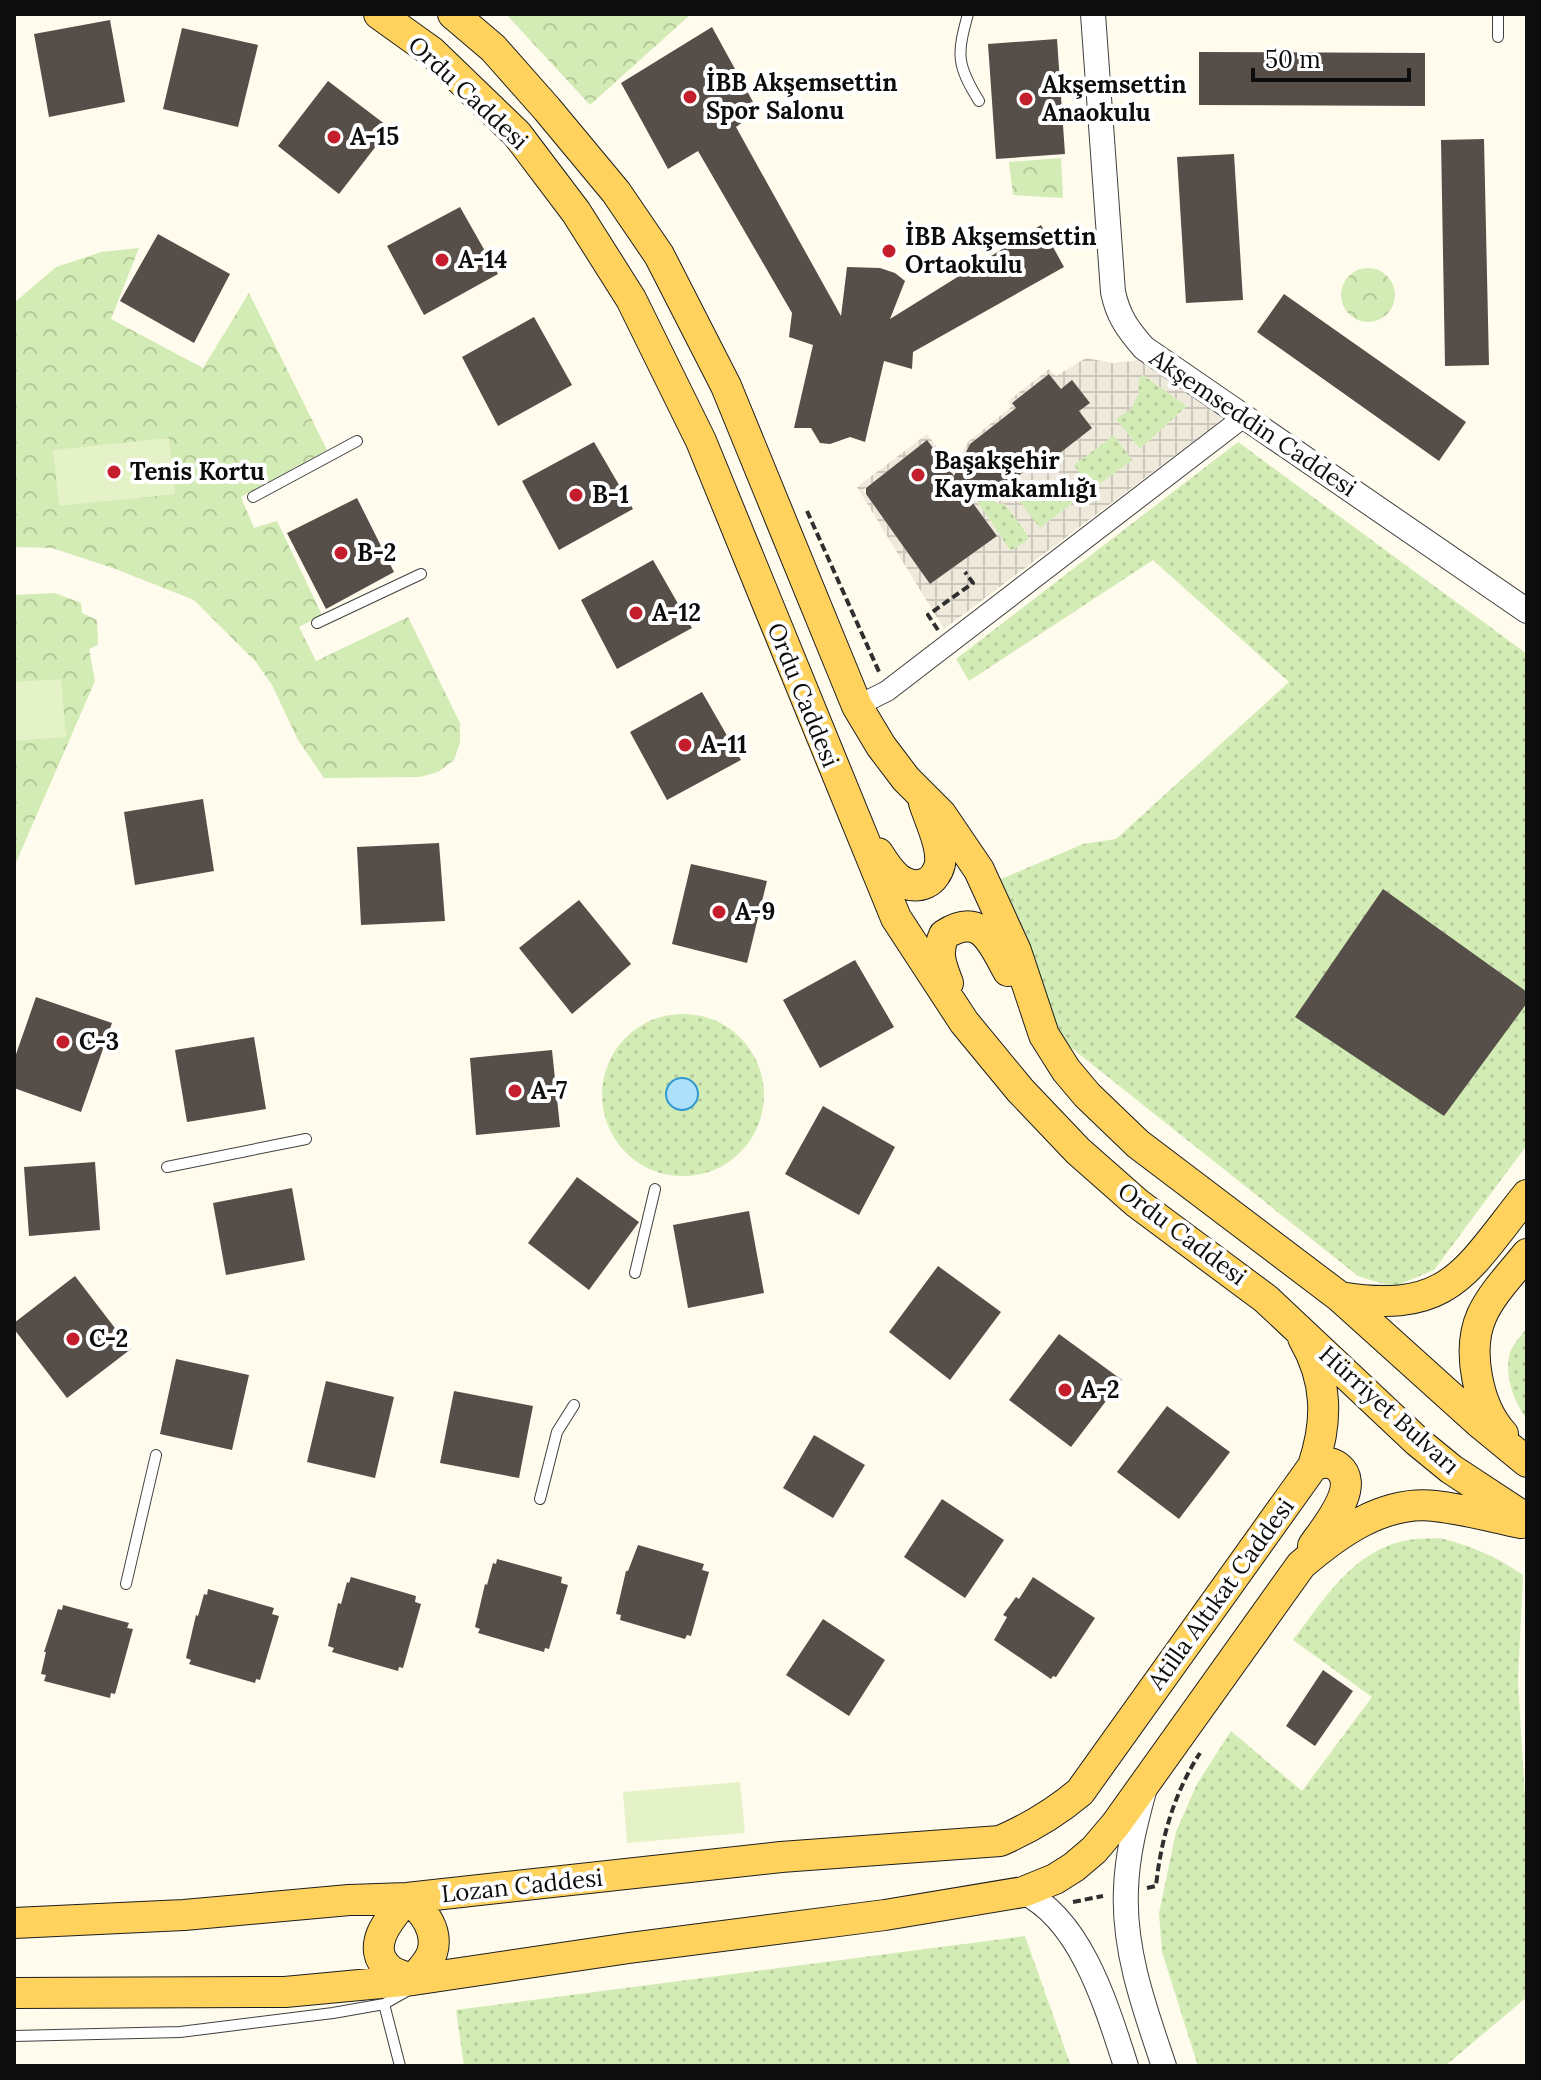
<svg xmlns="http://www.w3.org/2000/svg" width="1541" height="2080" font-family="Lora,serif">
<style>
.grass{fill:url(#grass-dots)}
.park{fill:url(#park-crowns)}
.pitch{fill:#e5f2c7}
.plaza{fill:url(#plaza-grid);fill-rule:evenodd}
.water{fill:#afe0f9;stroke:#3299d4;stroke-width:2}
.building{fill:#564e49}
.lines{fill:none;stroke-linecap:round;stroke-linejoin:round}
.service-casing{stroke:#404040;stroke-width:12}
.minor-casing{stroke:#404040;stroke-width:22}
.tertiary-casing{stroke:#404040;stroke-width:26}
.primary-casing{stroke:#1e1e1e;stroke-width:32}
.path{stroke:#2f2f2f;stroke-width:4;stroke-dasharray:8 4;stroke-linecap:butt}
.service{stroke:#fff;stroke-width:10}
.minor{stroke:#fff;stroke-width:20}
.tertiary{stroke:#fff;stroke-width:24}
.primary{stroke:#ffd25d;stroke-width:30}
.poi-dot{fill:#c41e2c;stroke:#fff;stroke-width:3}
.labels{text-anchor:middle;stroke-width:8;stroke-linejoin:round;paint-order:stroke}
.poi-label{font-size:24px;font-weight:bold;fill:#0d0d0d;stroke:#fff;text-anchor:start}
.street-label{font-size:24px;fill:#0d0d0d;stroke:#fff}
</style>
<defs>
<pattern id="grass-dots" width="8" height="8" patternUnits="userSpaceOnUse" patternTransform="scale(2)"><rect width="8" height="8" fill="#d3ebb5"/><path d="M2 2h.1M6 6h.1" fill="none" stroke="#b4c89a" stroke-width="1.8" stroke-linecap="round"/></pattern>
<pattern id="park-crowns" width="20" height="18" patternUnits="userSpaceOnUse" patternTransform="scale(2)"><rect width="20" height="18" fill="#d3ebb5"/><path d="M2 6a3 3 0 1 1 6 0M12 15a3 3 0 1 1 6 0" fill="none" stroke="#b4c89a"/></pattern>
<pattern id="plaza-grid" width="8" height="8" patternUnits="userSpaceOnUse" patternTransform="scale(2)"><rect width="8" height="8" fill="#efe9dc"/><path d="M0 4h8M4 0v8" fill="none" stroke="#ccc7bc"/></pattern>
</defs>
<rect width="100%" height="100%" fill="#fffbed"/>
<path class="grass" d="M1143,375L1187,406L1140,449L1115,419C1133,407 1137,399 1139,378Z
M1114,435L1133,460L1092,490L1073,465Z
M1238,442L1527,654V1145L1434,1270L1393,1287L1358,1276L1054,1034L999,880L1083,844L1116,839L1289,682L1153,560L969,681L956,659Z
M1065,474L1082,496L1039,529L1017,498L1027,490L1040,493Z
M982,494L997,503L1005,504L1027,534L1028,540L1011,552L975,498Z
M602 1095a81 81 0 1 1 162 0a81 81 0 1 1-162 0Z
M1527,1328V1419C1514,1403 1505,1377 1509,1356C1511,1346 1521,1336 1527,1328Z
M1439,1538C1470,1545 1497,1557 1523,1575L1518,1680L1527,1834V1997L1445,2066H1198L1162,1952L1159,1913L1176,1832L1197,1784L1231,1731L1302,1791L1372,1697L1293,1640C1323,1601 1354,1549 1408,1540C1418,1538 1429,1539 1439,1538Z
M1025,1936L1071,2066H464L456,2010Z"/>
<path class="park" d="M506,14H691L590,105Z
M1061,158L1063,198L1013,195L1009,162Z
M139,248L111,319L203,368L249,293L327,450L241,497L254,528L277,521L322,615L299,627L316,661L408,617L460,723V743L454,760L438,772L420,777L324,778L298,740L272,685L256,662L194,600L113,568L52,548L14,547V303L56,267L101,252Z
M1341 295a27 27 0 1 1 54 0a27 27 0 1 1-54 0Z
M55,593L81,603L82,613L97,620L98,645L89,649L95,681L14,867V595Z"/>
<path class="pitch" d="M169,438L175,494L59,506L53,450Z
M61,679L66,737L14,741V682Z
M740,1782L745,1833L627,1843L623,1792Z"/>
<path class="plaza" d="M1086,358L1112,363L1143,360L1224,415L1215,425L944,629L857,487L927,434L956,474L964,469L961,456L968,442L1011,407L1008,401L1049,369L1056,376ZM1049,374L1061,389L1072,381L1089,403L1079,411L1092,428L1046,454L962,488L997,536L930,584L863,490L926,441L956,479L967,471L963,457L970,444L1016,408L1012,402ZM1143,375L1187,406L1140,449L1116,419L1131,409L1138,395L1139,378ZM1114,435L1132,460L1092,490L1074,465ZM1065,474L1082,496L1040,528L1017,498L1027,490L1040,493ZM982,494L997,503L1005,504L1027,534L1028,540L1010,551L975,498Z"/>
<path class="water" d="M666 1094a16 16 0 1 1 32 0a16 16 0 1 1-32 0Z"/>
<path class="building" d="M110,20L125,102L49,117L34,34Z
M712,27L758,111L736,127L841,316L847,267L880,268L895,273L905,281L890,319L1041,225L1064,267L913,352L912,369L884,361L865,442L850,437L830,444L820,443L811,428H794L813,345L789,337L792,313L698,151L668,169L621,83Z
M182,28L258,45L238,127L163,109Z
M1057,39L1065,154L996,159L988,44Z
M1199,52L1425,53V106L1199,105Z
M328,81L390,128L339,194L278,146Z
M1484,139L1489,365L1445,366L1441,140Z
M1234,154L1243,300L1186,303L1177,157Z
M460,207L498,274L424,315L387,246Z
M158,234L230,274L194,343L120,301Z
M1284,294L1466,422L1439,461L1257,332Z
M534,317L572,385L498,426L462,357Z
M1049,374L1061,389L1072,380L1090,403L1079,411L1092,428L1051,460L1046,454L1008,484L967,495L997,536L930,584L866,494V488L927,440L954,476L970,444L1016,408L1012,403Z
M594,442L633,509L559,550L522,481Z
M357,498L394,572L326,609L287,533Z
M653,560L692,628L617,669L581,600Z
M702,692L741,760L667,800L630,732Z
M203,799L214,871L135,885L124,812Z
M439,843L445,921L361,925L357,847Z
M691,864L767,881L747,963L672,944Z
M1383,889L1527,992V1003L1444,1116L1295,1017Z
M579,900L631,964L572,1014L519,948Z
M855,960L894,1027L820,1068L783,1000Z
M36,997L112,1023L81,1112L14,1088V1060Z
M254,1037L266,1109L187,1122L175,1050Z
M552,1050L560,1127L476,1135L470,1058Z
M823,1106L895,1147L859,1215L785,1174Z
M95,1162L100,1230L29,1236L24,1167Z
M577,1177L639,1222L589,1290L528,1243Z
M292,1188L305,1260L226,1275L213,1203Z
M749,1211L764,1293L688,1308L673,1225Z
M938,1266L1001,1312L950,1380L889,1332Z
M75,1276L131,1349L67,1398L14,1329V1323Z
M1059,1334L1122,1380L1071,1447L1009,1400Z
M176,1359L249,1375L232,1450L160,1434Z
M326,1381L394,1397L375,1478L307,1462Z
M454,1391L533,1406L519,1478L440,1463Z
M1167,1406L1230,1452L1179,1519L1117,1472Z
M814,1435L865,1465L833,1518L783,1488Z
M942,1499L1004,1540L965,1598L904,1557Z
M638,1545L704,1564L702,1570L709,1572L691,1636L687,1635L685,1639L620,1620L621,1615L616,1614L626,1571H628Z
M497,1559L562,1577L561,1583L568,1585L549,1649L545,1648L544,1652L478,1633L480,1629L475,1627L485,1584L487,1585L493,1563L496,1564Z
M351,1577L416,1596L415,1602L421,1604L403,1668L399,1667L398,1671L332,1652L334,1648L328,1646L338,1603L341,1604L347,1582L349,1583Z
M1033,1577L1095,1618L1056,1677L1053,1676L1051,1679L994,1640L1007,1617L1003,1615L1016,1597L1019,1599Z
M208,1589L274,1608L272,1614L279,1616L260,1680L256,1679L255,1683L189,1664L191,1660L186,1658L196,1615L198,1616L204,1594L207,1595Z
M63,1605L129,1623L127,1628L133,1629L115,1694L111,1693L110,1698L44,1681L46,1675L41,1674L46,1652H44L58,1609L62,1610Z
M823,1619L885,1660L849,1716L786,1675Z
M1323,1670L1353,1691L1315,1746L1286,1726Z"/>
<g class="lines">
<defs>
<path id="service" d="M968,14C957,54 956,64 979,101
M1498,37V14
M253,497L357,441
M317,623L421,574
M167,1167L306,1139
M635,1273L655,1189
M540,1499L557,1432L574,1405
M126,1584L156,1455
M384,2004L400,2066
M14,2036L180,2032L333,2013L384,2004L407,1991"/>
<path id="minor" d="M857,706L887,691L1245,416"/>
<path id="tertiary" d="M1093,14L1113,292C1118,316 1128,330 1144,348L1527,611
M1144,1791C1135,1824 1127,1856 1126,1889C1123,1950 1145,2010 1164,2066
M1023,1892C1082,1920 1107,2008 1126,2066"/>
<path id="primary" d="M379,14L432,52L517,134L576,212L631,299L701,441L896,918L964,1022L1020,1090L1078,1151L1137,1203L1266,1299L1418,1442L1451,1469L1527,1519
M453,14L493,48L547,109L616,192L659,255L726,386L857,706L881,746L906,779L941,814L979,870L1016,951L1044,1035L1066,1070L1087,1095L1138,1144L1340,1297L1482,1425L1527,1462
M878,853C888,869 903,893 926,883C933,880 938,872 940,864C942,845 930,821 924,803
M948,983C941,965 936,953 944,935C981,911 992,942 1008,971
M1340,1297C1450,1315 1465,1272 1527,1195
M1503,1434C1478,1407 1466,1350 1482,1315C1492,1293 1512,1273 1527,1254
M1313,1546C1325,1528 1362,1486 1338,1467C1330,1461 1322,1462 1313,1466
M407,1898C424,1911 439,1931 432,1953C429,1962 419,1972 413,1980C407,1977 395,1974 390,1970C363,1947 391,1917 407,1898Z
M14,1923L184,1915L349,1900L407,1898L781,1857L1000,1841C1030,1828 1055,1813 1080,1792L1313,1466C1328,1421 1328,1381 1303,1338
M14,1993L285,1992L413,1980L629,1948L885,1915L1023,1892L1055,1879L1074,1867L1094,1850L1116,1824L1301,1565C1337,1534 1383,1500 1435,1506C1463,1509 1492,1517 1521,1523"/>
</defs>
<use href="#service" class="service-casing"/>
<use href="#minor" class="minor-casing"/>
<use href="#tertiary" class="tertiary-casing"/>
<use href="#primary" class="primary-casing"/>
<path class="path" d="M807,511L880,674
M938,630L928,615L973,583L965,572
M1147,1888L1156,1886C1161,1839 1174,1793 1200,1753
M1073,1902L1103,1896"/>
<use href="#service" class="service"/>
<use href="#minor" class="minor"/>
<use href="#tertiary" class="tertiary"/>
<use href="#primary" class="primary"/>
</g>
<g class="poi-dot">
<circle cx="690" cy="97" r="8"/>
<circle cx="1026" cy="99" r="8"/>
<circle cx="334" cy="137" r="8"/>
<circle cx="889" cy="251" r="8"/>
<circle cx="442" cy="260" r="8"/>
<circle cx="114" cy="472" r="8"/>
<circle cx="918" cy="475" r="8"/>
<circle cx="576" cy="495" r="8"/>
<circle cx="341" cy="553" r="8"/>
<circle cx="636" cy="613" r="8"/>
<circle cx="685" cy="745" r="8"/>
<circle cx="719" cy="912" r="8"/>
<circle cx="63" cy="1042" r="8"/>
<circle cx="515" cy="1091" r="8"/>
<circle cx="73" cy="1339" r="8"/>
<circle cx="1065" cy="1390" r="8"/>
</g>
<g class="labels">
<g class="poi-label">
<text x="706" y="91">İBB Akşemsettin<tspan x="706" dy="28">Spor Salonu</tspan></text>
<text x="1042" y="93">Akşemsettin<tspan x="1042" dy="28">Anaokulu</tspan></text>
<text x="350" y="145">A-15</text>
<text x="905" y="245">İBB Akşemsettin<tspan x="905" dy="28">Ortaokulu</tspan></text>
<text x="458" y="268">A-14</text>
<text x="934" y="469">Başakşehir<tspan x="934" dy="28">Kaymakamlığı</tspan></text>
<text x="130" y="480">Tenis Kortu</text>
<text x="592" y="503">B-1</text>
<text x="357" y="561">B-2</text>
<text x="652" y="621">A-12</text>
<text x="701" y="753">A-11</text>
<text x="735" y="920">A-9</text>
<text x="79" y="1050">C-3</text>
<text x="531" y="1099">A-7</text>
<text x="89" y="1347">C-2</text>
<text x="1081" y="1398">A-2</text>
</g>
<g class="street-label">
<text transform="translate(468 93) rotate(43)" y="8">Ordu Caddesi</text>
<text transform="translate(1253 423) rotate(34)" y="8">Akşemseddin Caddesi</text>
<text transform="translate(803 695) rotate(68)" y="8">Ordu Caddesi</text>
<text transform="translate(1182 1234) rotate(37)" y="8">Ordu Caddesi</text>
<text transform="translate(1389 1410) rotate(42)" y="8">Hürriyet Bulvarı</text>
<text transform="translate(1221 1594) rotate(-54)" y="8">Atilla Altıkat Caddesi</text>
<text transform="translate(522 1886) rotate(-6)" y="8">Lozan Caddesi</text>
</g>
</g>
<rect width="1541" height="2080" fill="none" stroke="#0d0d0d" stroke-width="32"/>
<path d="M1253 68v12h156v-12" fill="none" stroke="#0d0d0d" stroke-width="4"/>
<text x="1265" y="68" font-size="24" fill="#0d0d0d" stroke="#ffffff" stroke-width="6" paint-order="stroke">50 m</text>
</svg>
